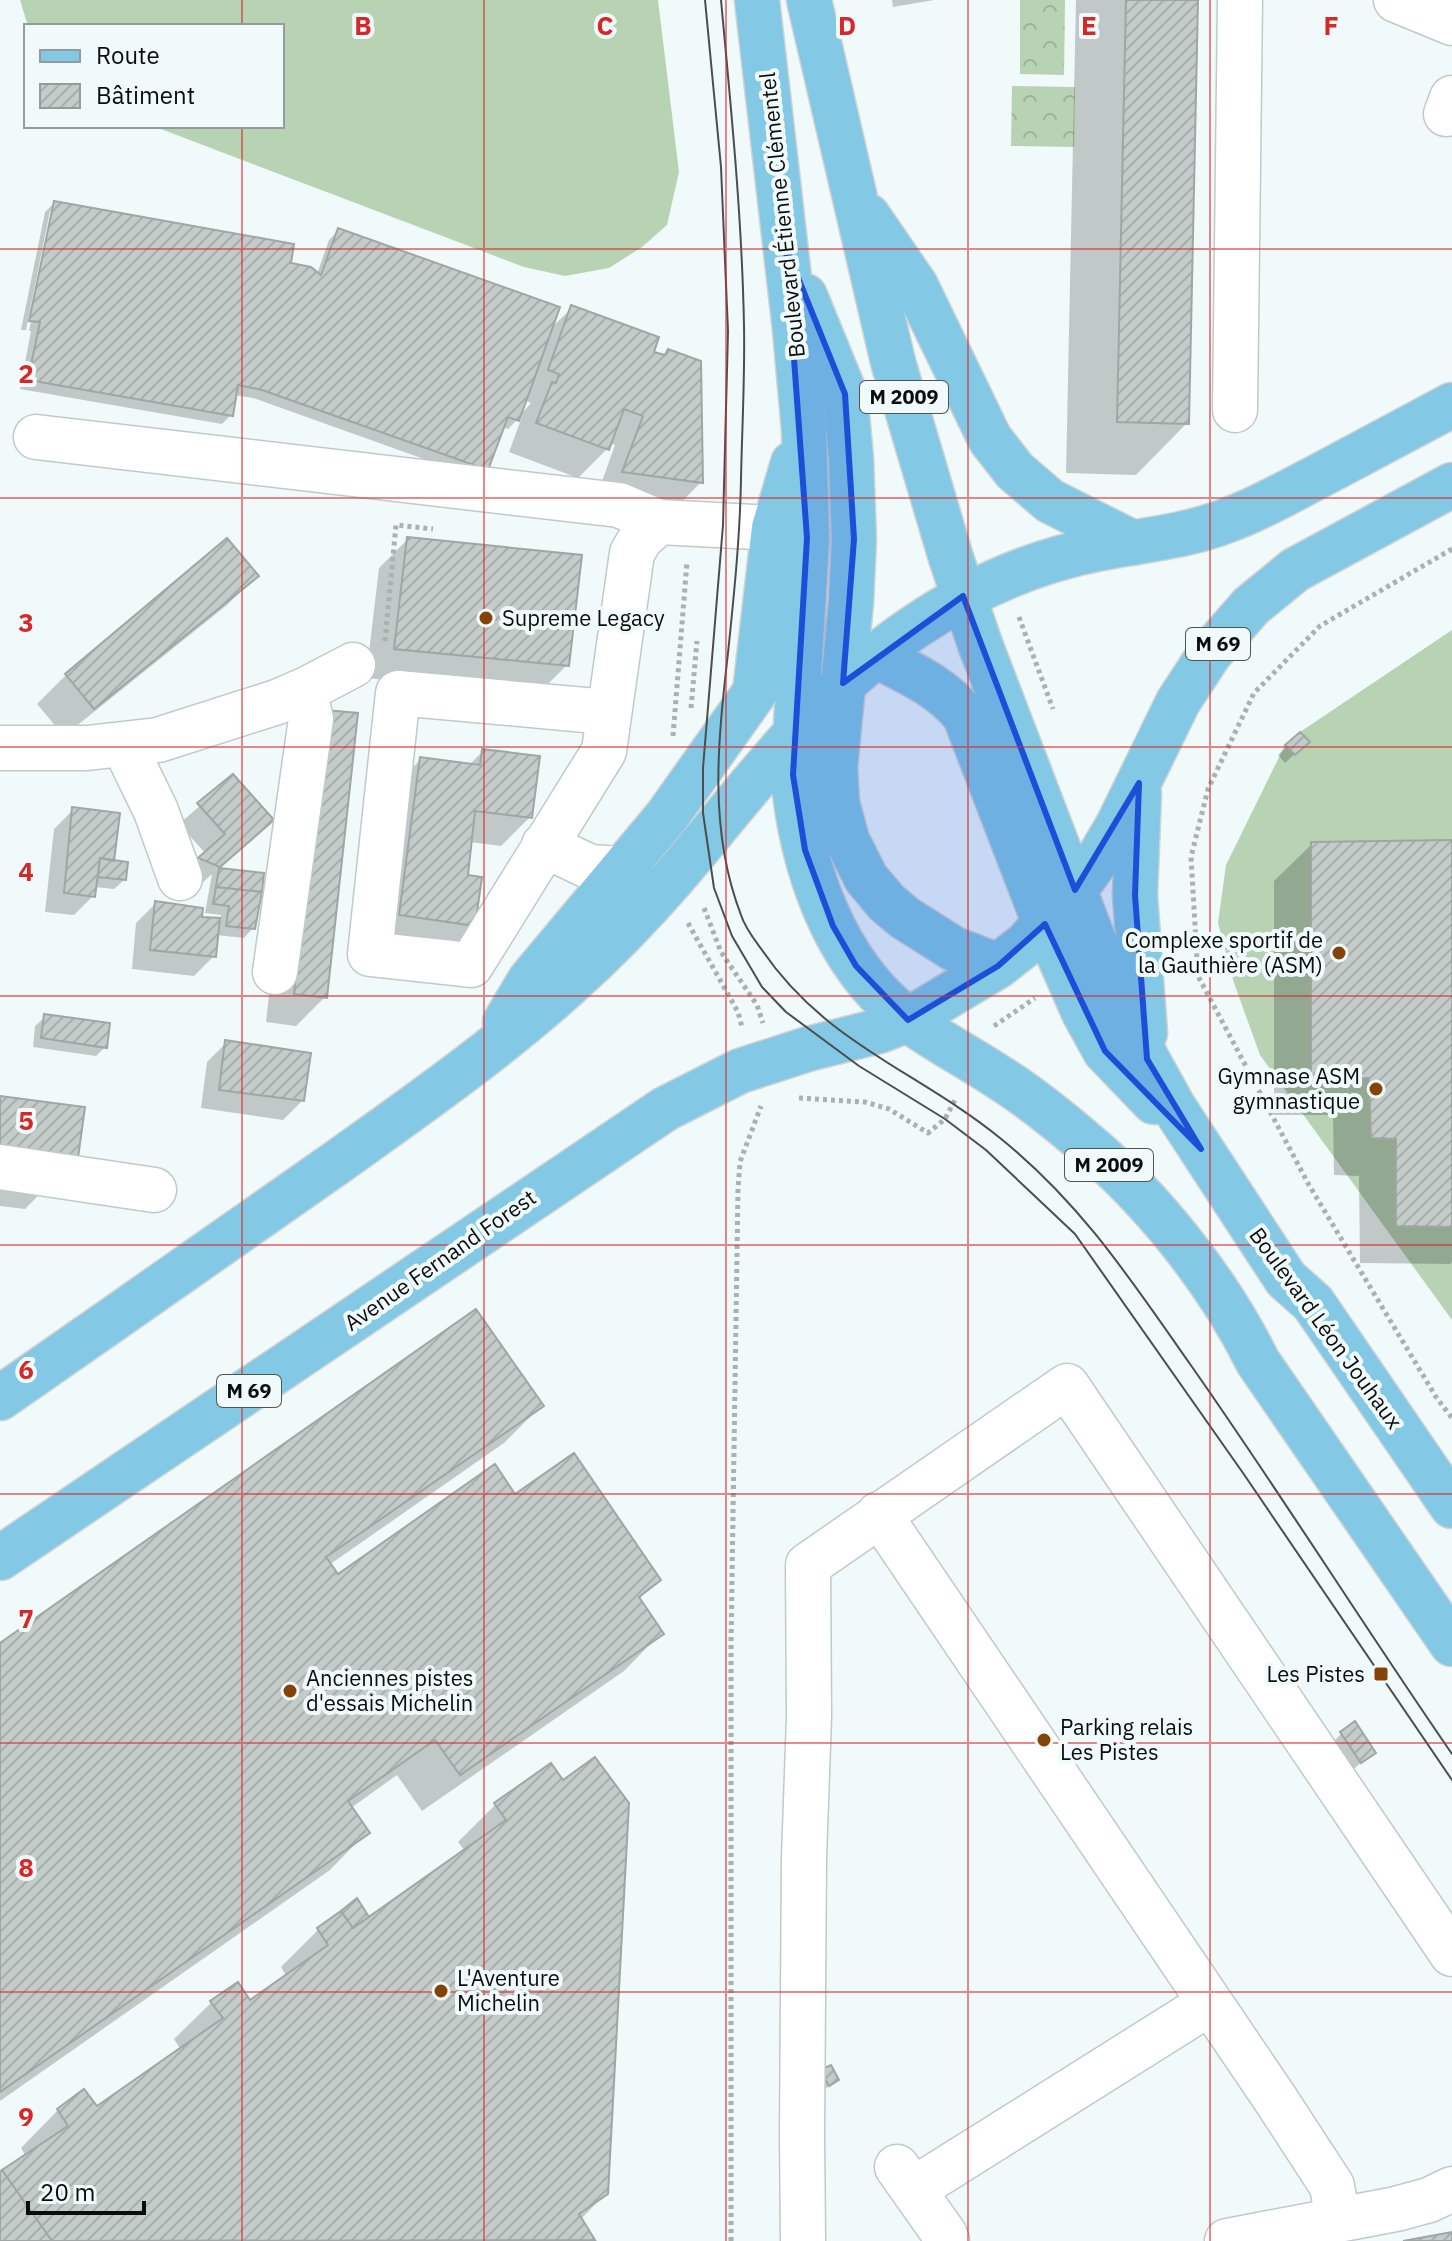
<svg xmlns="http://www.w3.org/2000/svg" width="1452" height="2241" font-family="'IBM Plex Sans',sans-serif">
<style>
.grass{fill:#b7d3b4}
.park{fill:url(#park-crowns)}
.shadow{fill:#0003;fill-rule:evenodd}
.building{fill:url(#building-hatch);stroke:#9fa6a3;stroke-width:2}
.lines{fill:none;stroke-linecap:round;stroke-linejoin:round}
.minor-casing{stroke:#c1c9ca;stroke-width:47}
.major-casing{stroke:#d3d3d3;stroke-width:47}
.path{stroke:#a9b1b1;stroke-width:5;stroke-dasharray:4 4;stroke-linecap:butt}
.minor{stroke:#fff;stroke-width:44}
.major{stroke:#83c9e5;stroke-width:44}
.tram{stroke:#4a4e4e;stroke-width:2}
.marked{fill:#1d4ed8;fill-opacity:0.2;stroke:#1d4ed8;stroke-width:6;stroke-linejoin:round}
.grid{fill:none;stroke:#d62828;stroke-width:2;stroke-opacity:0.55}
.poi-dot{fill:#844409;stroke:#f1fafa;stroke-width:3}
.labels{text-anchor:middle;stroke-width:8;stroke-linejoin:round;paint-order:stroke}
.shield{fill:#f1fafa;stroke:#4f5454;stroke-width:2}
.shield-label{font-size:20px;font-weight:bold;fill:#0a0d0d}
.street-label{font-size:22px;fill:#0a0d0d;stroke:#f1fafa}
.poi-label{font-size:22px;fill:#0a0d0d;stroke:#f1fafa;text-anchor:start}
.grid-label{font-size:26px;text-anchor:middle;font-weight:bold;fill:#d62828;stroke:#f1fafa;stroke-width:8;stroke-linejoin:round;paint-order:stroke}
</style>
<defs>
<pattern id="park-crowns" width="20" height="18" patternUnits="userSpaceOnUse" patternTransform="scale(2)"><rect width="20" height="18" fill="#b7d3b4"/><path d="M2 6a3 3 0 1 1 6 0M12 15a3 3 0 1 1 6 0" fill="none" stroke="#9cb49a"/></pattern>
<pattern id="building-hatch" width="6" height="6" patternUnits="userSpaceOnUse" patternTransform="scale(2)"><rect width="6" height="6" fill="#c4ccc9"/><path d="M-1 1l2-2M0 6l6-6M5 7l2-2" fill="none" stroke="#a7aeab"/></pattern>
</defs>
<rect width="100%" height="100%" fill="#f1fafa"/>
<path class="grass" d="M20,0H658L679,172L667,225L642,247L609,268L565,276L524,267L153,126H282V26H28Z
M1452,630V1320L1260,1055L1234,983L1218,923L1226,865L1285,745L1300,732Z"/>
<path class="park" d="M1020,0H1065L1064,75L1020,74Z
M1012,86L1075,87L1074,147L1011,146Z"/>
<path class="shadow" d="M892,0H934L893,7Z
M1076,0H1196L1187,423L1136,475L1066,473Z
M54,203L289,265L317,274L329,240L339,230L550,329L572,308L652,353L663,357L669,351L701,482L673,511L595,501L615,445L609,443L607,449L578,478L509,452L523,414L508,429L502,427L477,478L253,398L234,395L231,415L222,424L20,389L31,331H29L54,211H50L26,330H21L45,212ZM524,400L531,403L517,419Z
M408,539L567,665L538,694L366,678L379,568Z
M256,576L227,605L64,736L37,704L66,675Z
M1300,734L1307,742L1285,763L1278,755Z
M297,742L325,997L296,1026L266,1022Z
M483,751L530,817L501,846L470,842L465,877L474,925L445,954L371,944L392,788L421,759L468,766Z
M233,777L252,839L217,870L261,875L253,928L244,938L216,935L214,956L194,976L132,969L136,923L156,903L200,918L220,920L221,915L205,913L212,874L199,886L181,878L206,854L179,824Z
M73,810L124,880L114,889L95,887L93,896L74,915L45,912L54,829Z
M1452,842V1262L1450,1264L1360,1263L1359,1176L1334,1175L1333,1115H1274V881L1312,844Z
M45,1017L105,1047L96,1056L33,1047L35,1026Z
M226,1043L303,1100L283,1120L201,1108L207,1062Z
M0,1098L76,1157L25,1209L0,1206Z
M542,1405L504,1443L329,1565L338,1577L515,1497L659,1580L638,1600L661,1633L624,1671L422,1811L397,1775L351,1808L367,1832L330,1870L0,2101V1646Z
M1341,1734L1373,1753L1351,1771L1332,1743Z
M551,1766L606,2193L580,2220L591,2241H0V2176L27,2158L21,2148L58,2110L97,2109L181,2050L174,2039L212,2002L250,2003L287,1977L281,1967L318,1930L357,1901L369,1920L465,1851L458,1842L496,1804Z
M822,2072L837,2079L820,2093Z"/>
<path class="building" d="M1126,0H1198L1189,424L1117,422Z
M54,201L294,244L291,263L311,267L321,275L338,228L560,307L519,421L508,417L488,470L262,390L238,385L233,416L28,380L40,322L29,321Z
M571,305L659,337L654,352L665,355L668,349L701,361L703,483L622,472L643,416L624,409L609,450L536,423L552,382L556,383L559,374L548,370Z
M407,537L582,555L569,666L394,649Z
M227,538L259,576L94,709L65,674Z
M325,710L358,713L327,998L294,994Z
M1300,732L1310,742L1295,755L1285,745Z
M482,749L540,756L532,818L475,811L468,875L482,877L475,926L399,915L420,757L480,765Z
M233,774L274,820L220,867L198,858L225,834L197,803Z
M72,807L120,813L114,861L100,858L95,897L64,893Z
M1452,840V1227L1396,1226V1139L1371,1138L1369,1078L1311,1079V842Z
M100,858L128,862L126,880L98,877Z
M219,868L264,873L262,892L216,887Z
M216,887L262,892L255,929L226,926L229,906L213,904Z
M155,901L203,908L202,917L220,918L216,957L150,950Z
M44,1014L110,1023L107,1048L41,1038Z
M225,1040L311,1053L304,1101L219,1090Z
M0,1096L85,1107L78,1158L0,1148Z
M476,1309L544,1406L326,1557L338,1574L495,1464L515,1494L574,1453L661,1580L639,1597L664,1634L460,1775L435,1740L348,1801L370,1833L0,2092V1643Z
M1355,1721L1376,1753L1361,1763L1340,1732Z
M595,1757L629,1803L608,2194L579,2214L595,2240L52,2241L2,2170L68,2126L57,2109L84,2089L97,2106L223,2018L210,2001L238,1982L250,2000L328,1945L317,1928L341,1911L353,1928L506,1820L494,1803L551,1763L563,1780Z
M357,1898L369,1917L353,1928L341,1911Z
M831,2065L839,2080L829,2086L820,2070Z
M2,2170L52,2241H0V2172Z
M1452,2232V2241H1403Z"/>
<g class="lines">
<defs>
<path id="minor" d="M1396,0L1452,23
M1446,114L1452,98
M1235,410L1240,0
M36,437L619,505L659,522L774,528
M607,712L398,693L370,954L471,965L604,751L632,553L641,538L659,522
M124,745L156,811L180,878
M0,748H87L158,740L277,702L307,689L353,665
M544,845L590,867L622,869
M275,972L311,719L304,691
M0,1167L154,1190
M879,1514L1276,2100L1332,2186L1338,2220
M897,2167L945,2235L947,2241
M914,2189L1210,2003
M803,2241L802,2135L804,1858L809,1717L808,1565L1067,1386L1452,1954
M1227,2241L1396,2209L1429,2200L1452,2189"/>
<path id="major" d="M757,0L795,330L804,431L807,538L793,775C801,865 833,963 908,1020C937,1041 970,1058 1000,1078C1029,1096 1056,1118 1082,1140C1152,1198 1218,1281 1258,1362L1452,1644
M809,0L893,362L951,558L980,644L1093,939L1147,1059L1173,1106L1286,1279L1313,1303L1452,1506
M868,216L916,286L990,439L1015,471L1050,501L1133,543
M805,296L845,394L851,458L854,539L851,603L835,767L837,803L847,840L866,878L887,903L905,918L954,949L998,966
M875,655C907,672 942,686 965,716L1045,924L1084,1013L1105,1051L1154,1102
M1139,794L1135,895L1145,1033
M505,1022L530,980L667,816L755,692L774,528L793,463
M0,1398C113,1319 226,1241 339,1161C417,1105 496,1050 567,986C605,952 641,915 674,877C750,789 818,691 916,626C971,589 1032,562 1097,549C1141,540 1186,537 1228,520C1259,509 1288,492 1317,477C1362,453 1407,429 1452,405
M0,1558L665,1109L740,1071L808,1049L879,1031L908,1020L998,966L1026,944L1075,890L1101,854L1118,825L1178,702L1210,653L1251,606L1295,570L1452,485"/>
</defs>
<use href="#minor" class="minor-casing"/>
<use href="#major" class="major-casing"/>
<path class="path" d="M1452,549L1320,626L1254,693L1208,789L1191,857L1198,976L1309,1185L1436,1397L1452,1418
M1019,617L1053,709
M385,641L396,525L433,529
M691,708L697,641
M673,736L687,562
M704,908L721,952L757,1005L763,1023
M688,923L738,1012L742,1027
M994,1026L1035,998
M799,1098L865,1102L889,1109L928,1133L945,1119L956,1098
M731,2241V1645L738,1189L740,1162L761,1106"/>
<use href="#minor" class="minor"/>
<use href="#major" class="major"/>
<path class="tram" d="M705,0L721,167L728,331L723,525L703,768V813L714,888L732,936L762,987L786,1012L859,1066L945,1119L986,1150L1075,1234L1243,1473L1452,1780
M721,0C731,108 742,217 744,326C745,377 742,429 741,479C740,537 734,595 728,653C718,741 708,829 741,915C745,928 754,939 762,950C826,1044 916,1070 1000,1138C1081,1203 1131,1280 1190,1364C1280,1492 1363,1625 1452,1754"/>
</g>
<path class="marked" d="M786,248L845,394L854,539L843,683L963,596L1075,890L1139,783L1135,895L1147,1059L1201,1149L1105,1051L1045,924L998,966L908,1020L856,966L833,926L805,850L793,775L807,538Z"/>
<path class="grid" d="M242,0V26M484,0V2241M726,0V2241M968,0V2241M1210,0V2241M242,126V2241M0,249H1452M0,498H1452M0,747H1452M0,996H1452M0,1245H1452M0,1494H1452M0,1743H1452M0,1992H1452"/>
<g class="poi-dot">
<circle cx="486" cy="618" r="8"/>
<circle cx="1339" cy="953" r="8"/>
<circle cx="1376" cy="1089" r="8"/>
<rect x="1373" y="1666" width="16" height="16" rx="4"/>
<circle cx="290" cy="1691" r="8"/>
<circle cx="1044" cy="1740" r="8"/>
<circle cx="441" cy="1991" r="8"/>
</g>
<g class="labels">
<g class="shield">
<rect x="860" y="381" width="88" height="32" rx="6"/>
<rect x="1186" y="628" width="64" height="32" rx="6"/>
<rect x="1065" y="1149" width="88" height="32" rx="6"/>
<rect x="217" y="1375" width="64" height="32" rx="6"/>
</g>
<g class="shield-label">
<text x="904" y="404">M 2009</text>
<text x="1218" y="651">M 69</text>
<text x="1109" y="1172">M 2009</text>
<text x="249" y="1398">M 69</text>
</g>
<g class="street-label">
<text transform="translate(782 215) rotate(-96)" y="8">Boulevard Étienne Clémentel</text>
<text transform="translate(440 1260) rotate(-35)" y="8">Avenue Fernand Forest</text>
<text transform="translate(1326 1328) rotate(54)" y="8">Boulevard Léon Jouhaux</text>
</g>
<g class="poi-label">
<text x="502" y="626">Supreme Legacy</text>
<text x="1323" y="948" text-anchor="end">Complexe sportif de<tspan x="1323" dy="25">la Gauthière (ASM)</tspan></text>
<text x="1360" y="1084" text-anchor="end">Gymnase ASM<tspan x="1360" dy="25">gymnastique</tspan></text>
<text x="1365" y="1682" text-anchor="end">Les Pistes</text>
<text x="306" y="1686">Anciennes pistes<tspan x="306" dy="25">d'essais Michelin</tspan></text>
<text x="1060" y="1735">Parking relais<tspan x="1060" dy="25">Les Pistes</tspan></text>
<text x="457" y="1986">L'Aventure<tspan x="457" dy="25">Michelin</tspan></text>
</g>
</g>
<g class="grid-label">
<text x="363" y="35">B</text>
<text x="605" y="35">C</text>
<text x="847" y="35">D</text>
<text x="1089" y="35">E</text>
<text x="1331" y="35">F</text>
<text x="26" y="383">2</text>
<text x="26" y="632">3</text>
<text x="26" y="881">4</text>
<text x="26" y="1130">5</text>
<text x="26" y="1379">6</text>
<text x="26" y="1628">7</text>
<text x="26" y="1877">8</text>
<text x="26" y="2126">9</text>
</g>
<rect x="24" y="24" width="260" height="104" fill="#f1fafa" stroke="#959b9b" stroke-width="2"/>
<rect x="40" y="50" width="40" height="12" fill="#83c9e5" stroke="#959b9b" stroke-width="2"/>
<text x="96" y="64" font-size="24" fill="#0a0d0d">Route</text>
<rect x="40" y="84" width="40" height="24" fill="url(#building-hatch)" stroke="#959b9b" stroke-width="2"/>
<text x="96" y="104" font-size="24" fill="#0a0d0d">Bâtiment</text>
<path d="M28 2201v12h116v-12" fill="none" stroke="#0a0d0d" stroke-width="4"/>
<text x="40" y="2201" font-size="24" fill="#0a0d0d" stroke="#f1fafa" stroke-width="6" paint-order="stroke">20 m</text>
</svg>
